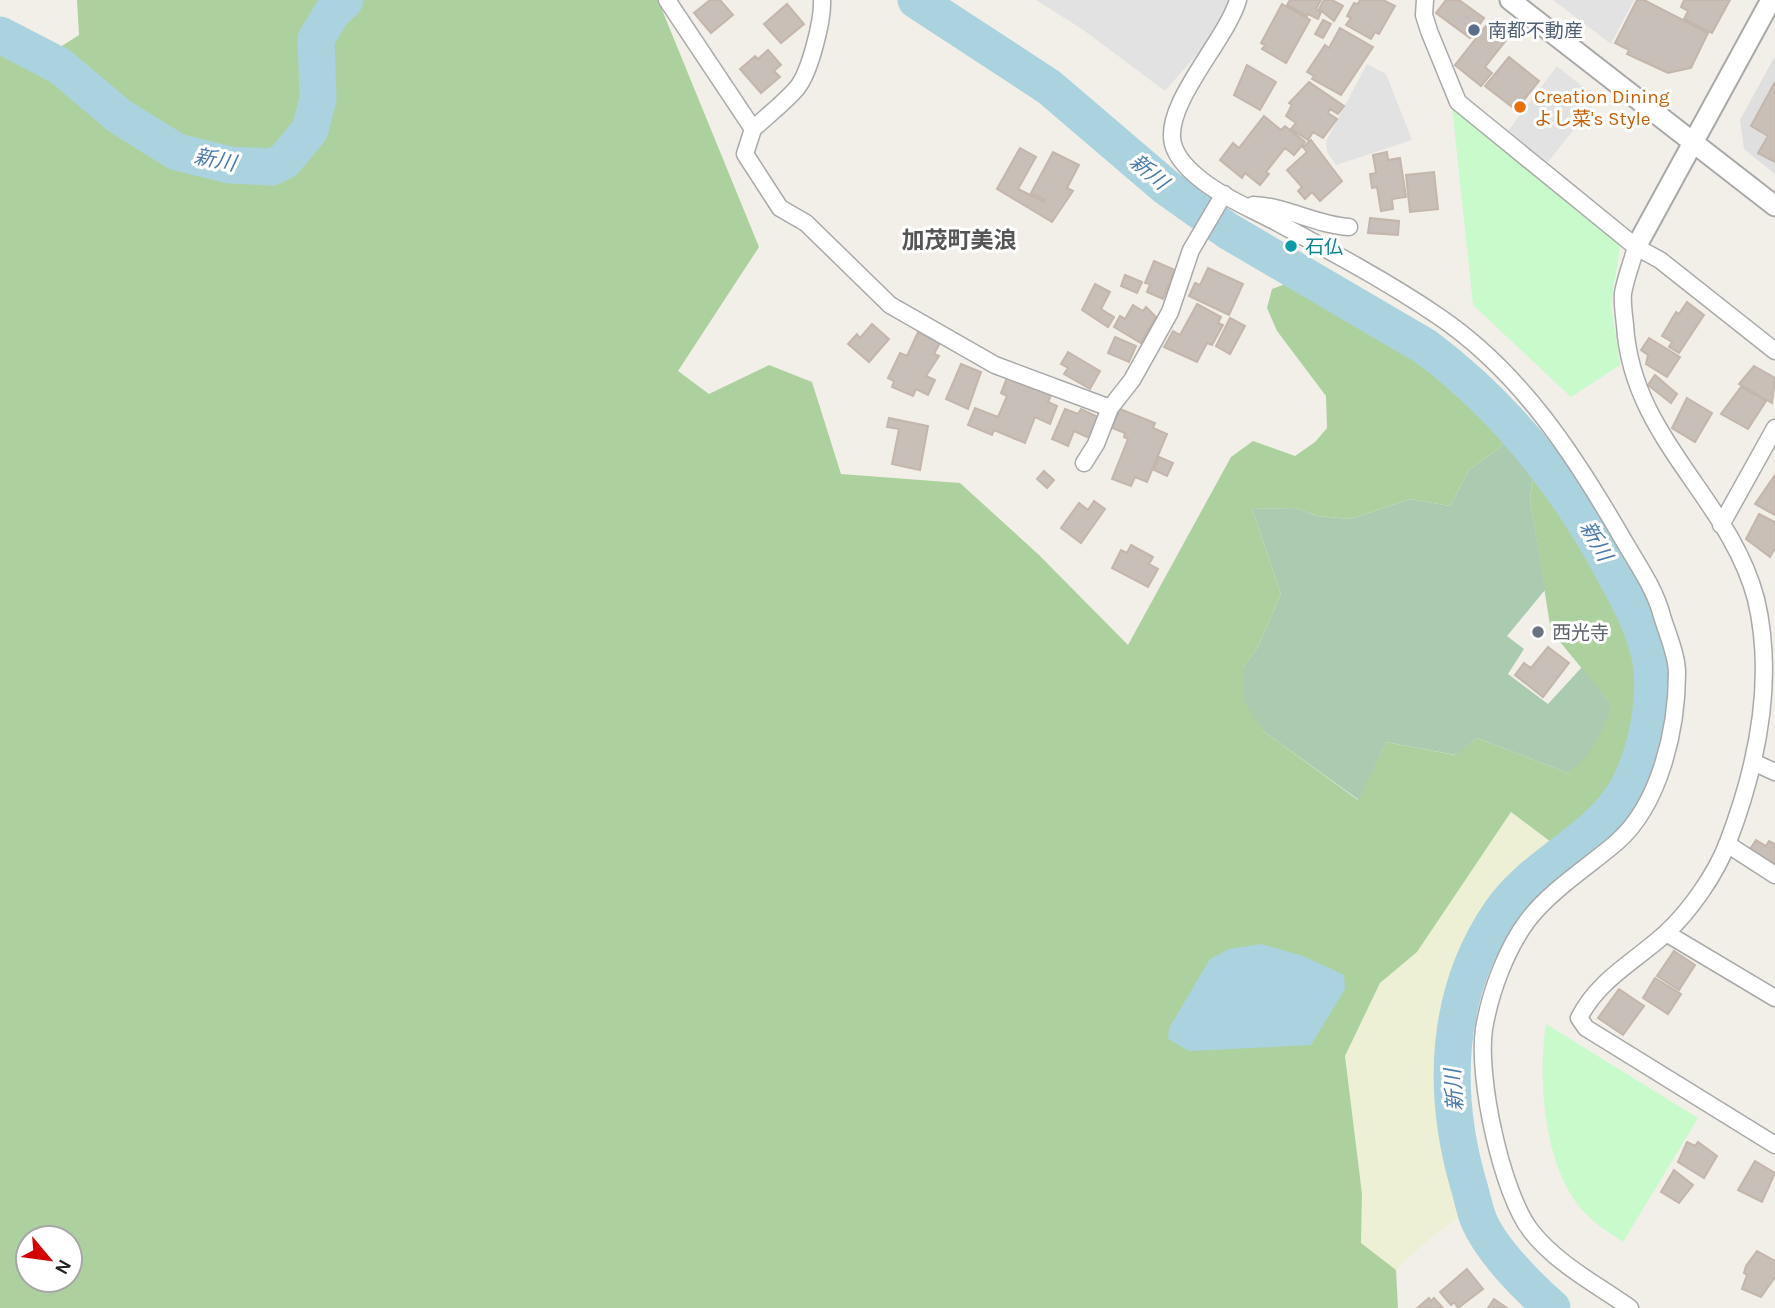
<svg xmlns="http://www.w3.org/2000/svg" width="1775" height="1308" font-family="Karla,'Noto Sans JP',sans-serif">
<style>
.residential{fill:#e0dfdf}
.farmland{fill:#eef0d5}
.forest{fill:#add19e;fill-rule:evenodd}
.cemetery{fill:#aacbaf}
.park{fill:#c8facc}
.parking{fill:#e2e2e2}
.water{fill:#aad3df}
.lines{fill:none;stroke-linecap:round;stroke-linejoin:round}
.river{stroke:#aad3df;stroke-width:37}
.building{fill:#c7bfb8;stroke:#c4b6ab;stroke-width:2}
.minor-casing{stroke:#a9a9a9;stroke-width:19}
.tertiary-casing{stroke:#a9a9a9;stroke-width:23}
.minor{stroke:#fff;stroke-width:16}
.tertiary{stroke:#fff;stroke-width:19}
.service-dot{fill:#5c6f8a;stroke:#fff;stroke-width:2.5}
.food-dot{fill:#e8710a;stroke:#fff;stroke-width:2.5}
.culture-dot{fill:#0f9aa8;stroke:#fff;stroke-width:2.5}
.worship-dot{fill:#6b7280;stroke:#fff;stroke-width:2.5}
.labels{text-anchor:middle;stroke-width:6;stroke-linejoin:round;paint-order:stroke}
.service-label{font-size:19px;fill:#4e5e75;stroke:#fff;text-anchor:start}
.food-label{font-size:19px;fill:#c56008;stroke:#fff;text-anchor:start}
.culture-label{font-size:19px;fill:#0d838f;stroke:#fff;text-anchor:start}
.worship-label{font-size:19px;fill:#5b616d;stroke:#fff;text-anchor:start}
.water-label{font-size:21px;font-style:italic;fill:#4a7aab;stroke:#fff}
.quarter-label{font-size:23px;font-weight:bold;fill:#555;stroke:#fff}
</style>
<rect width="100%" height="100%" fill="#f2efe9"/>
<path class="residential" d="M1775,56V174L1744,149L1740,120Z"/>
<path class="farmland" d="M1511,812L1555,845L1489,902L1460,963L1439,1036L1436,1107L1461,1216L1429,1239L1396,1270L1361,1243L1362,1194L1345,1056L1380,983L1417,952Z"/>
<path class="forest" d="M77,0H658L759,247L678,371L709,394L769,365L812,382L841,474L960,483L1039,555L1128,645L1231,457L1253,441L1295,456L1315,442L1327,428L1326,396L1277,331L1267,308L1272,289L1301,278L1441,364L1489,408L1511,434L1499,448L1469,470L1450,506L1410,499L1350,519L1317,516L1295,508L1252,509L1281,594L1258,647L1243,668L1263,731L1358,800L1386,742L1455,755L1477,738L1568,773L1611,704L1551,631L1530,500L1532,482L1543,471L1605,565L1645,659L1638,721L1606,801L1555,845L1511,812L1417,952L1380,983L1345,1056L1362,1194L1361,1243L1396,1270L1398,1308H0V46L35,63L79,35ZM28,1238H70V1280H28Z"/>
<path class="cemetery" d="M1511,434L1543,471L1532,482L1530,500L1545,590L1507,636L1524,649L1508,674L1548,704L1582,667L1611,704C1604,733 1592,754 1568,773L1477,738L1456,755L1386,742L1359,800L1263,731L1244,702L1243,668L1258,647L1281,594L1252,509L1295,508L1317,516L1350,519L1410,499L1450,506L1469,470L1499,448Z"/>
<path class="park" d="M1452,107L1621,242L1611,304L1620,365L1571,397L1473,305Z
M1546,1024L1698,1118L1623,1242C1612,1234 1599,1227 1589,1217C1544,1176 1537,1080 1546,1024Z"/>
<path class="parking" d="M1036,0H1229L1216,32L1165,91L1082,29Z
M1553,0H1634L1611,44Z
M1367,64L1386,74L1412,140L1336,165L1327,152L1326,141Z
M1557,66L1598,99L1548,162L1508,131Z"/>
<path class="water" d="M1261,944L1303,956L1344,975L1345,989L1311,1045L1189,1051L1168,1039L1169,1028L1210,959L1229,949Z"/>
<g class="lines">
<path class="river" d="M916,0L1049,87L1166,187L1228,231L1426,347C1503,405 1563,479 1609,563C1625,592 1641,620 1649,652C1659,693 1647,754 1626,791C1596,842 1533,864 1500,913C1445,994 1442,1092 1468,1183C1472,1195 1474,1209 1479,1221C1492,1251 1528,1287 1552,1308
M0,35L60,66L119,116L177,152L230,165L272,167L284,161L310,130L318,99L316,39L331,14L345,0"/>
</g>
<path class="building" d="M710,0H720L733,15L711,33L694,13Z
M1290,0H1321L1316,9L1321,12L1318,19L1308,14L1307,16L1287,5Z
M1324,0H1332L1343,6L1334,21L1319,9Z
M1360,0H1383L1395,6L1379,34L1375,32L1371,39L1346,25L1351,18L1347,16L1354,3L1358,4Z
M1446,0H1459L1484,18L1470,38L1436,13Z
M1637,0H1644L1708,33L1691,68L1668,73L1627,54L1629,50L1615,43Z
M1684,0H1730L1712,33L1684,19L1688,11L1681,7Z
M787,4L804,24L781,43L764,24Z
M1282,4L1310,20L1286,63L1262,49L1265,45L1261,43Z
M1323,20L1331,24L1323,38L1315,34Z
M1489,22L1508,38L1485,67L1492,73L1481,86L1455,65Z
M1340,28L1373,47L1341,95L1312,79L1314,76L1307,72L1325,45L1329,48Z
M768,50L781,65L774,71L780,77L761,93L740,69L755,56L758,59Z
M1509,57L1539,81L1516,110L1485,86Z
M1247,65L1276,82L1260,110L1234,95Z
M1309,82L1344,106L1338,114L1330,109L1328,113L1337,119L1323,138L1313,132L1308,140L1291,129L1296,123L1286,116L1292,105L1289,103Z
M1775,82V162L1758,153L1768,136L1751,126Z
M1264,116L1281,130L1285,126L1305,142L1294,155L1285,148L1266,172L1269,174L1260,185L1245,173L1242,178L1220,160L1233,143L1239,148Z
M1311,140L1342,181L1320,201L1312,192L1305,199L1298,191L1302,187L1287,170L1307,152L1303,147Z
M1020,148L1036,157L1018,189L1044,202L1045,200L1031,193L1053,152L1079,165L1067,188L1073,191L1052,222L997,189Z
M1387,152L1388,160L1400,158L1406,197L1392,199L1393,209L1381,211L1377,187L1372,188L1370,174L1376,173L1373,155Z
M1434,172L1438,209L1410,212L1406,175Z
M1370,218L1399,221L1398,235L1368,233Z
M1154,261L1175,270L1163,299L1147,292L1150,284L1145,283Z
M1208,268L1243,284L1229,315L1189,296L1195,283L1200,285Z
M1125,275L1142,282L1137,293L1121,286Z
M1095,284L1110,292L1101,309L1114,317L1108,327L1082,310Z
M1687,302L1704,315L1679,353L1669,347L1672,342L1662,336L1676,312L1679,314Z
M1197,304L1221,317L1218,323L1223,325L1212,345L1207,343L1197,362L1164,347L1173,331L1180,335Z
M1133,305L1143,311L1146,307L1156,317L1141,343L1114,327L1120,316L1125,319Z
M1230,318L1245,326L1230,354L1216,346Z
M872,324L889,339L869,362L848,344L857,334L860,338Z
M918,332L940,343L934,354L939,356L926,376L935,380L928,395L916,389L913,396L892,387L894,381L888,378L900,353L907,356Z
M1115,337L1136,346L1129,362L1108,353Z
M1649,338L1680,357L1667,377L1646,364L1648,355L1641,350Z
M1068,352L1100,371L1090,389L1064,374L1068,368L1061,364Z
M961,364L981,372L968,409L946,399Z
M1754,366L1775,378L1772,403L1739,384Z
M1008,375L1052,393L1048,402L1057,406L1050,424L1035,417L1025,443L994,430L992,435L968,425L975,408L998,417L1007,396L1001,393Z
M1655,375L1677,394L1671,403L1648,385Z
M1741,387L1766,401L1748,429L1721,414Z
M1687,398L1712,413L1695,442L1672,428Z
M1065,409L1078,414L1081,409L1098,417L1089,438L1074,431L1068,446L1052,439Z
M1120,409L1155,423L1153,428L1167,434L1147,482L1135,477L1131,486L1112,479L1128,439L1124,437L1125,433L1112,428Z
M889,418L928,426L920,470L892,464L899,429L887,427Z
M1159,457L1173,463L1167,476L1154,470Z
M1044,471L1054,480L1047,488L1037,479Z
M1775,475V515L1755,504Z
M1094,501L1105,509L1081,543L1061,528L1079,503L1088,510Z
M1759,514L1775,522V548L1770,557L1746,539Z
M1131,545L1153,557L1149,564L1158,569L1148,587L1112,568L1121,550L1127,553Z
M1548,647L1569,663L1543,697L1515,675L1524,663L1531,668Z
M1756,840L1766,846L1769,841L1775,844V866L1750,849Z
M1674,951L1695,965L1679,990L1657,976Z
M1655,978L1681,994L1668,1014L1643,998Z
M1619,989L1644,1006L1623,1035L1598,1018Z
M1687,1142L1695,1146L1698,1142L1717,1156L1704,1178L1678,1162Z
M1755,1161L1775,1173L1762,1202L1738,1190Z
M1674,1170L1693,1185L1679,1203L1661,1192Z
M1757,1251L1775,1261V1277L1761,1297L1742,1289L1747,1275L1744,1273L1746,1266Z
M1467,1269L1483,1289L1458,1308L1454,1302L1451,1305L1440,1292Z
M1429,1298L1431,1301L1434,1298L1443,1308H1417Z
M1494,1299L1507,1308H1488Z"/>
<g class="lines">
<defs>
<path id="minor" d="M667,0L753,129L745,154L780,208L806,223L890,305L995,365L1110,408
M1238,0C1226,41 1163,104 1173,144C1177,159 1192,173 1204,182C1226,199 1254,210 1278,223C1332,252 1388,282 1438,316C1521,372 1575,456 1624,541C1638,565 1655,589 1662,616C1667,633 1677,655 1677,673C1677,729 1660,804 1617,842C1588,867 1551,890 1528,920C1506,949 1490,993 1484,1029C1477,1076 1501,1192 1531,1231C1557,1264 1596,1284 1630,1308
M1425,0L1424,15L1429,31L1458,102L1636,247L1660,260L1775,351
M753,129C767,116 784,103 797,88C810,72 823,20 822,0
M1253,205C1286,206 1316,225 1349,227
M1636,247C1632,262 1626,277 1623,293C1622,303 1624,315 1625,325C1632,439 1729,497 1756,599C1775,679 1757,766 1728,842C1716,874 1690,911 1665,934C1634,962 1598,980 1579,1018L1586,1028L1775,1145
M1084,463L1096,444L1110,408L1132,380L1170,312L1191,250L1224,194
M1721,525L1775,428
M1753,762L1775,772
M1727,844L1775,875
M1666,933L1775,998"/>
<path id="tertiary" d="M1510,0L1775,206
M1636,247L1771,0"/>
</defs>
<use href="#minor" class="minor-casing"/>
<use href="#tertiary" class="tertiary-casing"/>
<use href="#minor" class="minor"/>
<use href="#tertiary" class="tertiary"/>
</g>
<circle class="service-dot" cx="1474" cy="30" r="7"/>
<circle class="food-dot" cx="1520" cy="107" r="7"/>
<circle class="culture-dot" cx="1291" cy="246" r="7"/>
<circle class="worship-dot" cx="1538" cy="632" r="7"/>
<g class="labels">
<g class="service-label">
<text x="1488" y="37">南都不動産</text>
</g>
<g class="food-label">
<text x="1534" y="103">Creation Dining<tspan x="1534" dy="22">よし菜's Style</tspan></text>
</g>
<g class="culture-label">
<text x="1305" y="253">石仏</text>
</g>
<g class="worship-label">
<text x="1552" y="639">西光寺</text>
</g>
<g class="water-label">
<text transform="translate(215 160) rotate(11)" y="7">新川</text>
<text transform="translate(1149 172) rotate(40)" y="7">新川</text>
<text transform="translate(1596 541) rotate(60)" y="7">新川</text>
<text transform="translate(1454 1090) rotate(-94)" y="7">新川</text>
</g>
<g class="quarter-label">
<text x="959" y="248">加茂町美浪</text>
</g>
</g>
<g transform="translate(49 1259) rotate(119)"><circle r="33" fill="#ffffff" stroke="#a7a7a7" stroke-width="2"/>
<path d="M0-5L12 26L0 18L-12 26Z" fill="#d40000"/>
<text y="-10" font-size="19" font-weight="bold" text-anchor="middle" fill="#222222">N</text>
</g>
</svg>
